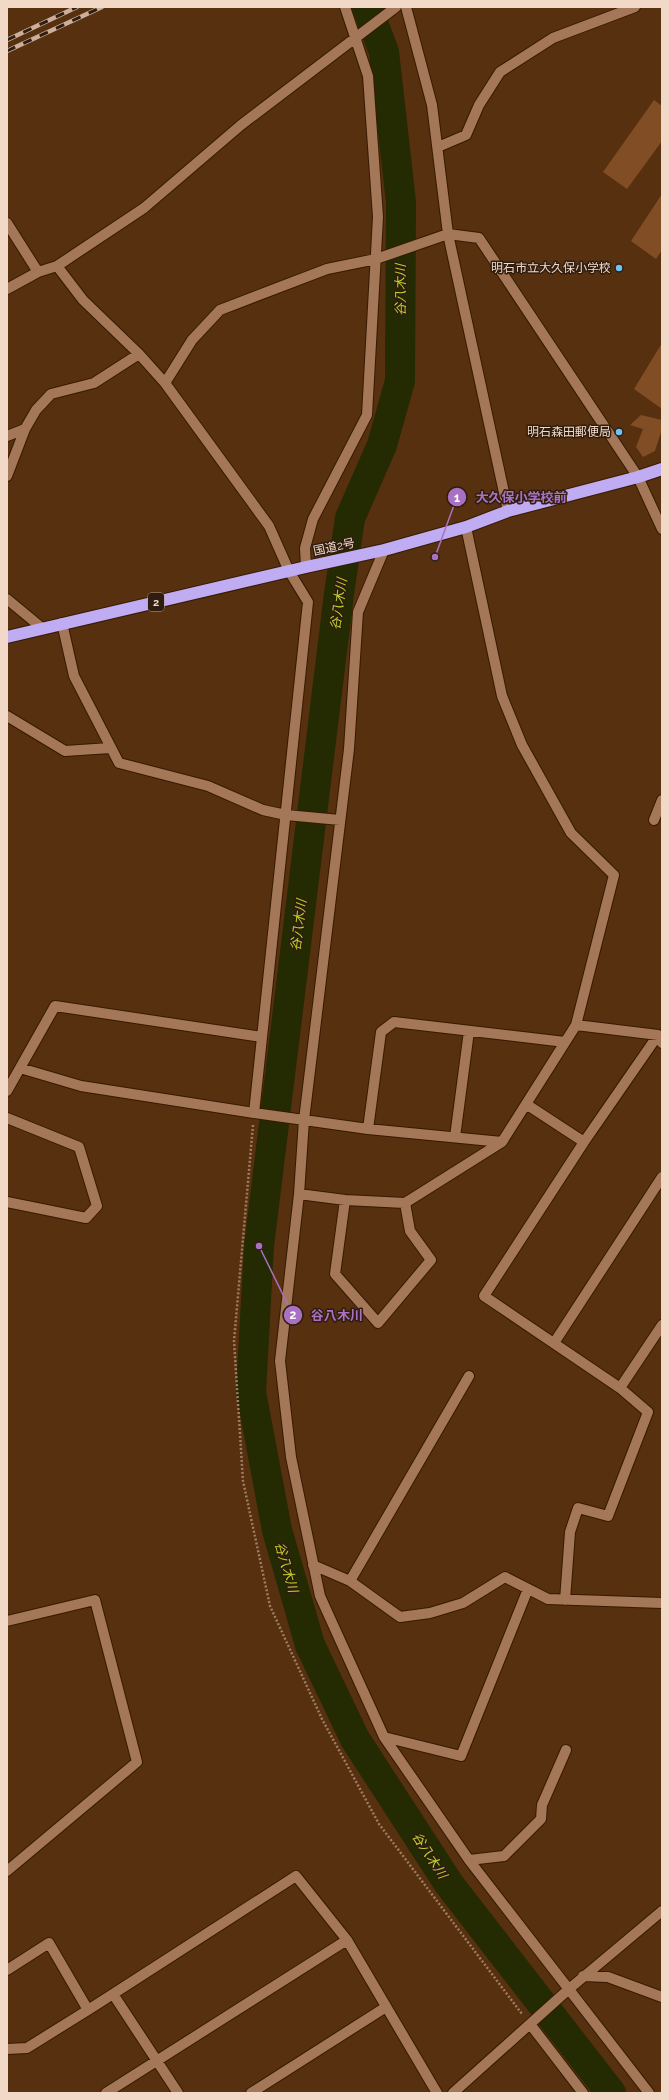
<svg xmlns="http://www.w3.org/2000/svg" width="669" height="2100" font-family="Raleway,'Noto Sans JP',sans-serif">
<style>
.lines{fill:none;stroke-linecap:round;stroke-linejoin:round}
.river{stroke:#242a02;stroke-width:30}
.building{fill:#814d24}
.minor-casing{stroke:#361a02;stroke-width:12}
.highway-casing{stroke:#361a02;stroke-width:14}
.path{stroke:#9e7d63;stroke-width:2.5;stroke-dasharray:2 2;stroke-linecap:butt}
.minor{stroke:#a37757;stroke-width:10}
.highway{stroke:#c0acf3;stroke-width:12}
.rail-casing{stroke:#ccaf9b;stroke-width:4.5}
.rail{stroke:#2f1d10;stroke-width:3;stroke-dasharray:9;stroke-linecap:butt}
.poi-dot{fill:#6fc2f4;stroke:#2f1d10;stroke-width:1.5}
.labels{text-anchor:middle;stroke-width:3;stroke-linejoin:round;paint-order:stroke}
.shield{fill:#2f1d10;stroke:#b7a090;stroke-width:1}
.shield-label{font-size:11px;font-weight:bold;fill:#f1d8c7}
.poi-label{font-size:12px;fill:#f1d8c7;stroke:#2f1d10;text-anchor:end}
.street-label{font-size:12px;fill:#f1d8c7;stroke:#2f1d10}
.water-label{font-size:13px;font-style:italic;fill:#bdd229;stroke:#2f1d10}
.leader{fill:none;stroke:#aa71c2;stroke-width:1.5}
.callout-dot{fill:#aa71c2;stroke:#2f1d10;stroke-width:1.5}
.mark-label{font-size:12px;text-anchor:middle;font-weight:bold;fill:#fff}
.callout-label{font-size:13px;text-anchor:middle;font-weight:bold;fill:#aa71c2;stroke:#2f1d10;stroke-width:3;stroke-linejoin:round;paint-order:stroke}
</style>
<rect width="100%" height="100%" fill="#57300f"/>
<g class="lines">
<path class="river" d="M367,7L384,52L401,202L400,381L382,445L350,518L339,594L259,1246L251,1392L277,1530L310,1645L355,1739L449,1884L611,2093"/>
</g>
<path class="building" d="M654,100L662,106V141L627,189L603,172Z
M662,194V250L656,259L631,241Z
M662,343V409L634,389Z
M641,415L662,420V429L655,451L643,457L636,447L643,429L630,425Z"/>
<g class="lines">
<defs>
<path id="minor" d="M406,7L432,105L448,234L508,511
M438,147L466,135L479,105L500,72L553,38L635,7
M7,223L38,272
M57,266L83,300L139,354L165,383L269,526L289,571L308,602L254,1113
M7,289L38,272L57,266L144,208L241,125L396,7
M165,383L192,340L220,310L327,269L376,259L448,234L479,238L638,477L662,529
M7,436L25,429
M7,476L25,429L36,410L51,394L94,383L139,354
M384,550L358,612L349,749L304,1120L299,1194L280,1361L291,1457L320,1596L384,1737L469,1860L649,2093
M306,567L305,548L313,519L367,415L378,217L368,76L345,7
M7,599L42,628
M62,623L74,676L119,763L208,786L263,810L286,815L340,820
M7,716L65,751L110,748
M654,820L662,800
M576,1025L658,1035L662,1043
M20,1068L81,1086L254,1113L368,1129L502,1142
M7,1091L55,1006L262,1037
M526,1104L584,1142L484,1296L620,1388
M7,1118L79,1147L97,1206L86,1218L7,1202
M368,1129L381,1032L394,1022L565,1042
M455,1137L469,1031
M584,1142L658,1035
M299,1194L345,1200L405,1203L502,1142L576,1025L614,875L571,833L522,745L502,696L466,527
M345,1200L335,1274L378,1323L431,1260L410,1231L405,1203
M554,1343L662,1177
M313,1565L350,1581L400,1617L430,1613L463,1603L505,1577L548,1599L662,1603
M350,1581L469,1376
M565,1600L570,1532L578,1508L608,1516L648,1412L620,1388L662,1325
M7,1621L95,1600L137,1762L7,1871
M384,1737L461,1756L528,1589
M469,1860L504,1856L541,1819L542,1805L566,1750
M7,1970L49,1943L88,2010L113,1994L178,2093
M583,1976L608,1977L662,1997
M113,1994L296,1876L347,1940L437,2093
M530,2024L583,2093
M7,2049L27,2048L88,2010
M106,2093L347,1940
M251,2093L386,2007
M453,2093L569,1989L662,1911"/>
<path id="highway" d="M7,637L306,567L384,550L466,527L508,511L638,477L662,469"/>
</defs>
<use href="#minor" class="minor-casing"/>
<use href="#highway" class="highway-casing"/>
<path class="path" d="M253,1125L234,1341L243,1481L270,1606L322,1719L379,1824L522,2014"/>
<use href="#minor" class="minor"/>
<use href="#highway" class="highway"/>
<defs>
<path id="rail" d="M7,40L77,7
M7,51L102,7"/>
</defs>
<use href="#rail" class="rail-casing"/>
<use href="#rail" class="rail"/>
</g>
<g class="poi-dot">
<circle cx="619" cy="268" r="4"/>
<circle cx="619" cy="432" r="4"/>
</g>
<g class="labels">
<rect class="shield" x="148" y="593" width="16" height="18" rx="3"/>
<g class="shield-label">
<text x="156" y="606">2</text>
</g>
<g class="poi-label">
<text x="611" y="272">明石市立大久保小学校</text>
<text x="611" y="436">明石森田郵便局</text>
</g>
<g class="street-label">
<text transform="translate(334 547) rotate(-12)" y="4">国道2号</text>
</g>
<g class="water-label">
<text transform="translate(400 290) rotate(-90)" y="5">谷八木川</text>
<text transform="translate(338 604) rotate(-82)" y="5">谷八木川</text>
<text transform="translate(298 925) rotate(-83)" y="5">谷八木川</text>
<text transform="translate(287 1567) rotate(74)" y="5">谷八木川</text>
<text transform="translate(430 1855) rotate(57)" y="5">谷八木川</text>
</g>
</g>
<path class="leader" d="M435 557L457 497M259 1246L293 1315"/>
<g class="callout-dot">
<circle cx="435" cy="557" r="4"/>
<circle cx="259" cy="1246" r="4"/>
<circle cx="457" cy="497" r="10"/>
<circle cx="293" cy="1315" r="10"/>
</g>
<g class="mark-label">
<text x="457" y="502">1</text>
<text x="293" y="1319">2</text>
</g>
<g class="callout-label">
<text x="521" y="502">大久保小学校前</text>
<text x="337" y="1320">谷八木川</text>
</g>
<rect width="669" height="2100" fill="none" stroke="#f1d8c7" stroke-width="16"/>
</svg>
